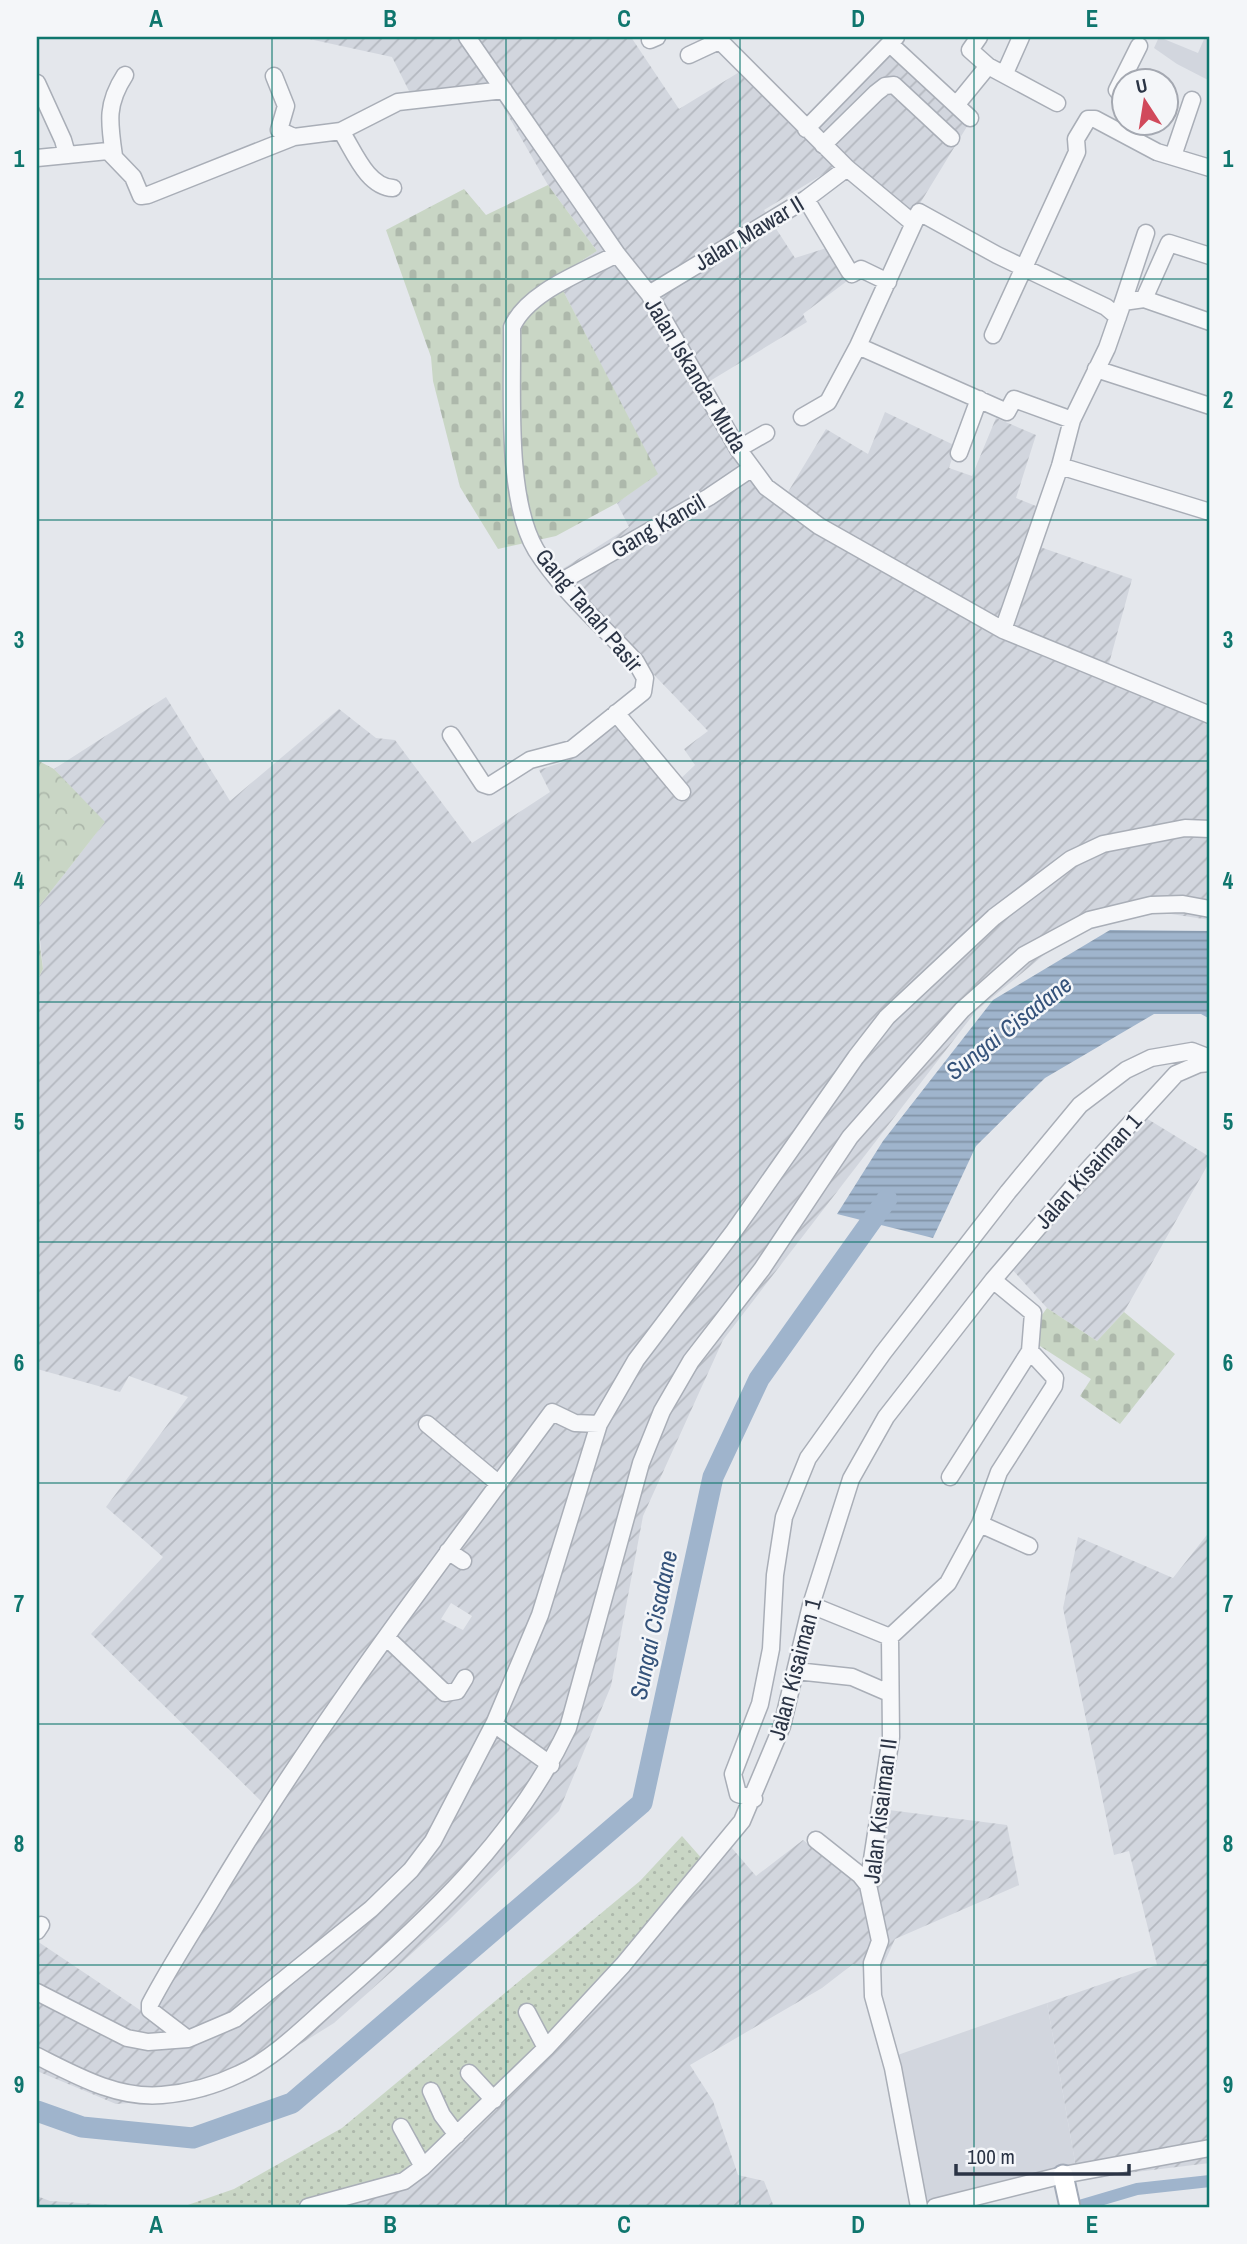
<svg xmlns="http://www.w3.org/2000/svg" width="1247" height="2244" font-family="'Archivo Narrow',sans-serif">
<style>
.built{fill:#d2d6de}
.industrial{fill:url(#industrial-furrows);fill-rule:evenodd}
.grass{fill:url(#grass-dots)}
.forest{fill:url(#forest-crowns)}
.cemetery{fill:url(#cemetery-stones)}
.water{fill:url(#water-rules)}
.lines{fill:none;stroke-linecap:round;stroke-linejoin:round}
.canal{stroke:#9fb4cc;stroke-width:12}
.river{stroke:#9fb4cc;stroke-width:21}
.minor-casing{stroke:#a9aeb7;stroke-width:19}
.major-casing{stroke:#a3abb8;stroke-width:23}
.minor{stroke:#f7f8fa;stroke-width:16}
.major{stroke:#fff;stroke-width:19}
.grid{fill:none;stroke:#0f766e;stroke-width:2;stroke-opacity:0.55}
.labels{text-anchor:middle;stroke-width:5;stroke-linejoin:round;paint-order:stroke}
.street-label{font-size:23px;fill:#2b3445;stroke:#f4f6f9}
.water-label{font-size:24px;font-style:italic;fill:#34527a;stroke:#f4f6f9}
.neatline{fill:none;stroke:#0f766e;stroke-width:2.5}
.grid-label{font-size:23px;text-anchor:middle;font-weight:bold;fill:#0f766e}
</style>
<defs>
<pattern id="industrial-furrows" width="10" height="10" patternUnits="userSpaceOnUse" patternTransform="scale(1.75)"><rect width="10" height="10" fill="#d2d6de"/><path d="M-1 1l2-2M0 10L10 0M9 11l2-2" fill="none" stroke="#b4b8c0"/></pattern>
<pattern id="grass-dots" width="8" height="8" patternUnits="userSpaceOnUse" patternTransform="scale(1.75)"><rect width="8" height="8" fill="#c9d6c5"/><path d="M2 2h.1M6 6h.1" fill="none" stroke="#adb8ab" stroke-width="1.8" stroke-linecap="round"/></pattern>
<pattern id="forest-crowns" width="20" height="18" patternUnits="userSpaceOnUse" patternTransform="scale(1.75)"><rect width="20" height="18" fill="#c9d6c5"/><path d="M2 6a3 3 0 1 1 6 0M12 15a3 3 0 1 1 6 0" fill="none" stroke="#adb8ab"/></pattern>
<pattern id="cemetery-stones" width="16" height="16" patternUnits="userSpaceOnUse" patternTransform="scale(1.75)"><rect width="16" height="16" fill="#c9d6c5"/><path d="M2 7V4a2 2 0 0 1 4 0v3zM10 15v-3a2 2 0 0 1 4 0v3z" fill="#adb8ab"/></pattern>
<pattern id="water-rules" width="6" height="5" patternUnits="userSpaceOnUse" patternTransform="scale(1.75)"><rect width="6" height="5" fill="#9fb4cc"/><path d="M0 2.5h6" fill="none" stroke="#8293a7"/></pattern>
</defs>
<rect width="100%" height="100%" fill="#e4e7ec"/>
<path class="built" d="M1159,37L1198,53L1205,37H1210V81L1177,64L1154,48Z
M1047,2003L1078,2179L916,2207L889,2058Z"/>
<path class="industrial" d="M300,37H631L679,109L741,71L808,134L882,46L974,115L908,223L840,164L764,210L795,258L836,245L851,278L803,314L807,322L710,381L760,479L785,497L826,429L868,454L885,412L956,446L949,468L972,476L996,418L1036,435L1016,498L1051,512L1040,547L1132,579L1107,671L1210,715V920L1145,910L1073,931L976,1011L723,1340L643,1516L611,1686L559,1811L448,1921L334,2023L259,2070L206,2097L116,2104L37,2071V1941L143,2012L262,1802L91,1634L163,1557L106,1507L188,1397L129,1376L120,1392L37,1369V981L43,969L37,909L104,823L54,769L166,697L230,801L339,709L376,738L395,740L472,843L550,792L539,770L566,761L625,720L677,782L695,765L684,749L708,731L556,573L629,527L617,503L657,474L556,277L597,251L548,185L493,89L410,93L392,57ZM451,1603L472,1616L463,1630L441,1619Z
M1141,1115L1210,1157V1161L1124,1312L1097,1341L1047,1308L1010,1267Z
M1210,1531V2163L1078,2179L1047,2003L1157,1965L1129,1851L1114,1855L1063,1608L1078,1537L1173,1578Z
M873,1808L1007,1825L1019,1885L895,1939L880,1972L853,1964L822,1988L690,2065L713,2101L738,2175L764,2181L774,2207H290L419,2178L731,1847L756,1876L803,1840L863,1886Z
M37,2196L50,2201L142,2207H37Z"/>
<path class="grass" d="M682,1836L711,1869L419,2179L290,2207H182L234,2189L342,2128L640,1881Z"/>
<path class="forest" d="M37,760L54,769L105,822L37,909Z
M37,923L43,969L37,981Z"/>
<path class="cemetery" d="M548,185L597,251L556,277L658,474L617,503L556,536L498,549L460,487L433,381L431,357L386,230L464,189L486,215Z
M1047,1308L1097,1341L1124,1312L1175,1354L1120,1424L1080,1396L1091,1379L1026,1337Z"/>
<path class="water" d="M1110,930L1210,931V1019L1201,1014H1154L1045,1078L976,1146L933,1238L837,1214L883,1141L993,1000Z"/>
<g class="lines">
<path class="canal" d="M1076,2207L1137,2189L1210,2181"/>
<path class="river" d="M37,2111L82,2127L193,2138L292,2103L642,1803L713,1477L759,1379L887,1199"/>
<defs>
<path id="minor" d="M467,37L617,254L649,294L738,449L766,487L819,526L1003,630L1210,715
M716,37L847,168L913,223
M979,37L970,50L988,66
M650,40L657,37
M890,44L970,118
M689,55L719,41
M1005,73L1021,37
M274,76L286,106L279,130L294,137
M37,83L63,140L67,154
M1124,99L1117,90L1139,46
M957,104L988,66L1057,103
M806,129L896,37
M341,131C354,151 367,187 393,188
M823,145L876,93L885,86L894,85L951,138
M114,156C109,122 106,104 125,75
M1173,156L1192,100
M37,158L108,151L133,177L141,196L148,195L294,137L341,131L398,102L504,90
M806,199L849,271L852,274L861,269L888,282
M649,294L806,199L847,168
M1144,299L1169,243L1210,256
M1123,302L1146,233
M993,335L1077,152L1076,139L1088,119H1095L1157,152L1210,168
M858,346L1007,412L1014,399L1072,420
M1096,369L1210,406
M802,417L828,402L858,346L919,212L997,255L1106,307L1118,317
M738,449L766,433
M959,453L979,399
M1060,466L1210,512
M562,581L709,497L752,468
M1003,630L1060,466L1072,420L1107,348L1123,302L1144,299L1210,322
M616,713L682,792
M451,735L483,784L489,786L530,760L572,749L643,692L645,678L636,662C603,626 562,591 536,550C505,498 513,389 512,327C528,291 584,272 617,254
M427,1424L499,1484
M950,1477L1030,1351
M980,1524L1029,1546
M448,1551L463,1561
M811,1605L890,1637
M386,1637L445,1693L457,1691L465,1678
M796,1671L852,1677L889,1693
M494,1724L551,1765
M754,1799L738,1794L733,1774L760,1704L771,1649L775,1575L784,1517L808,1458L883,1353L1008,1192L1080,1105L1126,1070L1151,1058L1192,1051L1210,1058
M816,1840L860,1875L868,1885
M37,1931L41,1925
M37,1992L127,2038L148,2042L188,2039L235,2019L371,1909L411,1870L433,1841L494,1724L540,1615L599,1424L636,1360L734,1231L856,1057L887,1017L994,917L1071,859L1103,844L1185,828L1210,829
M527,2012L546,2048
M188,2039L150,2010V2004C171,1964 197,1925 220,1886C320,1720 437,1567 552,1412L575,1423L599,1424
M37,2056C75,2075 117,2099 162,2095C187,2093 216,2085 239,2074C275,2058 305,2026 335,2000C426,1921 516,1838 568,1728L641,1463L662,1411L691,1361L762,1269L850,1137L962,1010L1024,955L1089,920L1151,905L1183,904L1210,909
M469,2073L494,2100
M431,2091L442,2115L457,2135
M401,2127L423,2167
M308,2207L404,2181L423,2167L546,2048L623,1965L742,1821L782,1726L811,1605L851,1479L886,1417L993,1280L1085,1173L1176,1074L1199,1064L1210,1063
M919,2207L893,2068L873,1996L872,1963L880,1941L868,1885L891,1737L890,1637L948,1583L980,1524L999,1472L1054,1386L1055,1378L1030,1351L1033,1313L993,1280
M935,2207L1063,2175L1210,2148"/>
<path id="major" d="M1063,2175L1070,2207"/>
</defs>
<use href="#minor" class="minor-casing"/>
<use href="#major" class="major-casing"/>
<use href="#minor" class="minor"/>
<use href="#major" class="major"/>
</g>
<path class="grid" d="M272,37V2207M506,37V2207M740,37V2207M974,37V2207M37,279H1210M37,520H1210M37,761H1210M37,1002H1210M37,1242H1210M37,1483H1210M37,1724H1210M37,1965H1210"/>
<g class="labels">
<g class="street-label">
<text transform="translate(749 233) rotate(-31)" y="8">Jalan Mawar II</text>
<text transform="translate(696 375) rotate(59)" y="8">Jalan Iskandar Muda</text>
<text transform="translate(658 526) rotate(-30)" y="8">Gang Kancil</text>
<text transform="translate(589 610) rotate(50)" y="8">Gang Tanah Pasir</text>
<text transform="translate(1088 1171) rotate(-48)" y="8">Jalan Kisaiman 1</text>
<text transform="translate(795 1669) rotate(-75)" y="8">Jalan Kisaiman 1</text>
<text transform="translate(880 1811) rotate(-83)" y="8">Jalan Kisaiman II</text>
</g>
<g class="water-label">
<text transform="translate(1009 1028) rotate(-38)" y="8">Sungai Cisadane</text>
<text transform="translate(654 1625) rotate(-78)" y="8">Sungai Cisadane</text>
</g>
</g>
<rect width="1247" height="2244" fill="none" stroke="#f4f6f9" stroke-width="77"/>
<g transform="translate(1145 102) rotate(348)"><circle r="33" fill="#f4f6f9" stroke="#a4a8b1" stroke-width="2"/>
<path d="M0-5L12 26L0 18L-12 26Z" fill="#d1495b"/>
<text y="-10" font-size="19" font-weight="bold" text-anchor="middle" fill="#2b3445">U</text>
</g>
<path d="M956 2164v10h173v-10" fill="none" stroke="#2b3445" stroke-width="3.5"/>
<text x="967" y="2164" font-size="21" fill="#2b3445" stroke="#f4f6f9" stroke-width="5" paint-order="stroke">100 m</text>
<rect x="38" y="38" width="1170" height="2168" class="neatline"/>
<g class="grid-label">
<text x="156" y="27">A</text>
<text x="390" y="27">B</text>
<text x="624" y="27">C</text>
<text x="858" y="27">D</text>
<text x="1092" y="27">E</text>
<text x="19" y="167">1</text>
<text x="1228" y="167">1</text>
<text x="19" y="408">2</text>
<text x="1228" y="408">2</text>
<text x="19" y="648">3</text>
<text x="1228" y="648">3</text>
<text x="19" y="889">4</text>
<text x="1228" y="889">4</text>
<text x="19" y="1130">5</text>
<text x="1228" y="1130">5</text>
<text x="19" y="1371">6</text>
<text x="1228" y="1371">6</text>
<text x="19" y="1612">7</text>
<text x="1228" y="1612">7</text>
<text x="19" y="1852">8</text>
<text x="1228" y="1852">8</text>
<text x="19" y="2093">9</text>
<text x="1228" y="2093">9</text>
<text x="156" y="2233">A</text>
<text x="390" y="2233">B</text>
<text x="624" y="2233">C</text>
<text x="858" y="2233">D</text>
<text x="1092" y="2233">E</text>
</g>
</svg>
